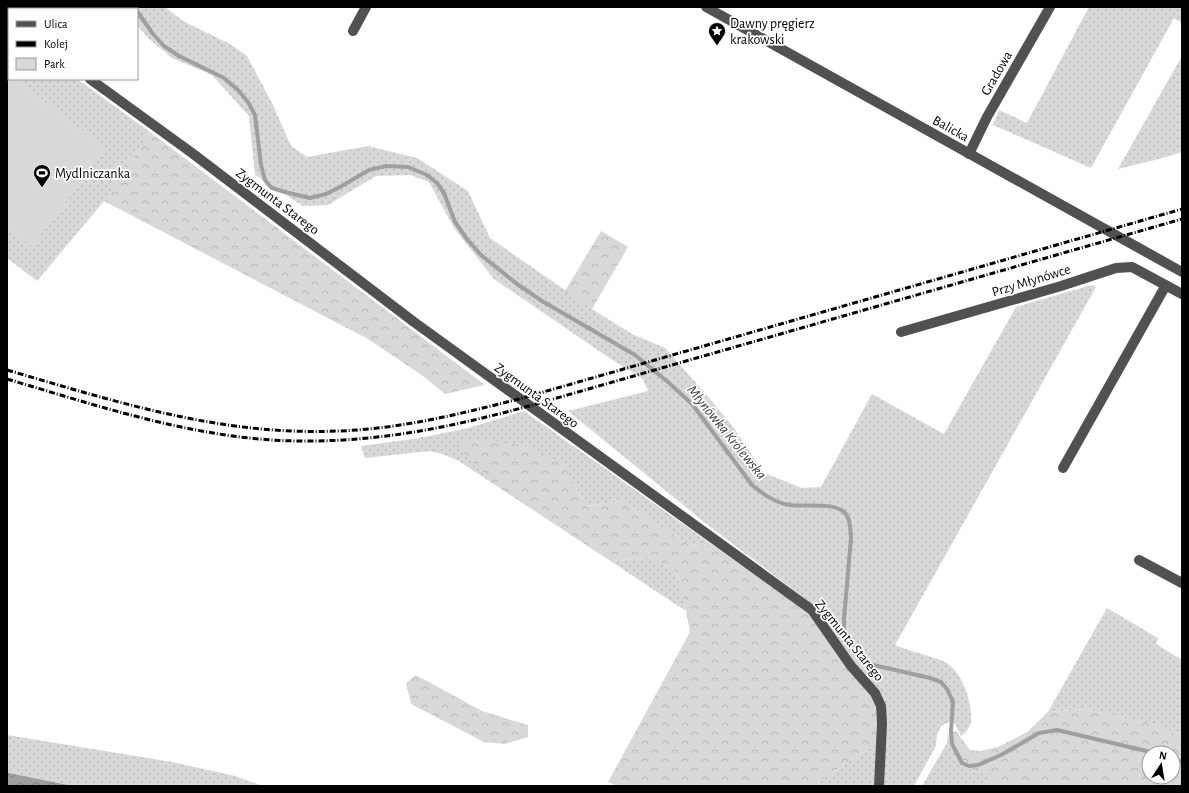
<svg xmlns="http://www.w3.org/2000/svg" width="1189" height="793" font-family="'Alegreya Sans',sans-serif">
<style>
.green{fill:url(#green-dots)}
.forest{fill:url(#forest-crowns);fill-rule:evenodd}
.pitch{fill:#d8d8d8}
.water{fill:url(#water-waves)}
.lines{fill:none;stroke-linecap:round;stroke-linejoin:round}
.stream{stroke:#9f9f9f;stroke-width:4}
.minor{stroke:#515151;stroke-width:10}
.rail{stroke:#000;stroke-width:3;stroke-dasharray:6 2 1 2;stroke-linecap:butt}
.labels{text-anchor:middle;stroke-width:3.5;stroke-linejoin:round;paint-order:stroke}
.poi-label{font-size:14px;fill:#000;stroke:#fff;text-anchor:start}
.street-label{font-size:14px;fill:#000;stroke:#fff}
.water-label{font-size:15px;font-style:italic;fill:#404040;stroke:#fff}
</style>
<defs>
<pattern id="green-dots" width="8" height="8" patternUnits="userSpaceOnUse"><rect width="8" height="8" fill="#d8d8d8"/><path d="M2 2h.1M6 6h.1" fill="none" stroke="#b8b8b8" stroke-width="1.8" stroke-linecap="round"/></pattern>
<pattern id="forest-crowns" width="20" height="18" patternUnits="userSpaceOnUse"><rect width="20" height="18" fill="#d8d8d8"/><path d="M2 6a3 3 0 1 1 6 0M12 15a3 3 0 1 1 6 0" fill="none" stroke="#b8b8b8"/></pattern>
<pattern id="water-waves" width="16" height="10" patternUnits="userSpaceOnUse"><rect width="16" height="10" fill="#9f9f9f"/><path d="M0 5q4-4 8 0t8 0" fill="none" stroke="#878787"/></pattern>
</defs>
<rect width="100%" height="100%" fill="#fff"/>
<path class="green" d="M121,7H165L183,21L230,44L247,56L272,103L291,146L307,157L368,146L417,158L468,191L490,238L592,309L632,334L665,348L711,400L733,427L764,473L802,488L821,487L872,394L944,434L1016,307L1091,285L1096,287L895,645C911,652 930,655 945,662C959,669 968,692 970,706C972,720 973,727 961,736L953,720L941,726L937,735L936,746L914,786H883V703L836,640L824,618L812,604L704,522L568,411L648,391L642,378L608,357L494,279L454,228L429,182L410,175L376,176L328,205L303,206L255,175L249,116L212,75L172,58L148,38L137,25V9H123Z
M1089,7H1182V23L1174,18L1091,168L993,125L999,110L1027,123Z
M1182,56V152L1163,158L1118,169Z
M14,79H77L150,132L104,201L37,281L7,258V228L32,246L106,149Z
M524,411L711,544L691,546L624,501L587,506L563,464L457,446L492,483L459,461L442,454L430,451L365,458L361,446L419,438L468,428Z
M647,557L676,571L686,611L612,562Z
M1107,608L1158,638L1156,644L1182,660V736L1159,726L1085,709L1048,712Z
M7,735L172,762L235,776L263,786H73L7,772Z
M878,743L874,786H816L818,782Z
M947,743L969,768L978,773L992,772L983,786H922Z"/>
<path class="forest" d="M150,132L485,385L445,394L423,376L368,339L104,201Z
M601,231L628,247L592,309L565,291Z
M474,439L530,446L563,464L587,506L624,501L691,546L711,544L813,616L870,693L876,707L878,743L818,782L816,786H618L608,782L690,632L686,611L676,571L647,557L612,562L492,483L456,445Z
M416,675L482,711L528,725V737L505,744L484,742L411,704L406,683Z
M1085,709L1159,726L1182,736V786H983L992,772L978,773L969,768L947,743L948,734L956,731L970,750L980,751L998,747L1027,732L1048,712ZM1149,753H1173V777H1149Z"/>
<path class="pitch" d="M7,73L9,75V79H14L106,149L32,247L7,228Z"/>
<path class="water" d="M7,772L10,773L73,786H7Z"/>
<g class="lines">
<path class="stream" d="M137,11L153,34L164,46L179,56L224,78L238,90L248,102L255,115L261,165L265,180L268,184L272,188L285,192L310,198L326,194L340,187L369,170L386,166L408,167L427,175L437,183L444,193L455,222L467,239L481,255L517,284L542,301L635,355L668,382L692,404L752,485C763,494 775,503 790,505C804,507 833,502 844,512C851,518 850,530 851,538L844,619V634L848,643L853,651L869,664L930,678L941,682L947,689L953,702L951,731L952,744L962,763L969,766L978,765L1001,755L1039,733L1057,730L1155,753
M1173,758L1182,762"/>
<path class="minor" d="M706,7L1182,272
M7,19L9,20
M353,31L366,7
M90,79L192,153L414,322L812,610L851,666L875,693L881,706L882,724L879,786
M969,154L987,117L1050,7
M901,332L1061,286L1116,268L1132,267L1182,294
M1063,468L1166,285
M1139,560L1182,583"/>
<path class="rail" d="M7,370C117,402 221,436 338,431C400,429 460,414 519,399L1182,209
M7,379C105,408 205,442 308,441C386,441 455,426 529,406L1182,219"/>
</g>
<defs>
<symbol id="sight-pin" viewBox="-11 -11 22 30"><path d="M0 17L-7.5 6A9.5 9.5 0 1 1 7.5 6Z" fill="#000" stroke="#fff"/><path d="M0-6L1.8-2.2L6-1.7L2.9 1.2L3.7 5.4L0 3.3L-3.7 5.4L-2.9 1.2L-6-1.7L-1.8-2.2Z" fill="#fff"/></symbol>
<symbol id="stadium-pin" viewBox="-11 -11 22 30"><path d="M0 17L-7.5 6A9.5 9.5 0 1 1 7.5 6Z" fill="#000" stroke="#fff"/><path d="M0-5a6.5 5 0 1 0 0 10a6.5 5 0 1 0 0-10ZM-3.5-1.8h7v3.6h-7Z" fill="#fff"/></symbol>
</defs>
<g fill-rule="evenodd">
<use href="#sight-pin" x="707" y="21" width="20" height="27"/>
<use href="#stadium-pin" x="32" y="163" width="20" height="27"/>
</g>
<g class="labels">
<g class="poi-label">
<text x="730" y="28">Dawny pręgierz<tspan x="730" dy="16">krakowski</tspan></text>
<text x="55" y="178">Mydlniczanka</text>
</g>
<g class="street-label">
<text transform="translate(996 73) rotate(-60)" y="5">Gradowa</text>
<text transform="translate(951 128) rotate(29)" y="5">Balicka</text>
<text transform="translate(278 201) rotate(37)" y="5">Zygmunta Starego</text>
<text transform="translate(1031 280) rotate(-17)" y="5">Przy Młynówce</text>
<text transform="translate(537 395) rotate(36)" y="5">Zygmunta Starego</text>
<text transform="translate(850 640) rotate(51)" y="5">Zygmunta Starego</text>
</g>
<g class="water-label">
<text transform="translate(727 432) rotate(51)" y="5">Młynówka Królewska</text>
</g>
</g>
<rect width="1189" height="793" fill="none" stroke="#000000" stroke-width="16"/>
<rect x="8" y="8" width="130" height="72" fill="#ffffff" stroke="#999999"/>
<rect x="16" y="21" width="20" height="6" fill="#515151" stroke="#999999"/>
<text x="44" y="28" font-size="12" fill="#000000">Ulica</text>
<rect x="16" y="41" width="20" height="6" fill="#000000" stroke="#999999"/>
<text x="44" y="48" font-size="12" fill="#000000">Kolej</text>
<rect x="16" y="58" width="20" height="12" fill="#d8d8d8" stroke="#999999"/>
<text x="44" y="68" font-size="12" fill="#000000">Park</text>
<g transform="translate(1161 765) rotate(12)"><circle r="19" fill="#ffffff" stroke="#999999"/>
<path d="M0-3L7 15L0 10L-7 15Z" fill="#000000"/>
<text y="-6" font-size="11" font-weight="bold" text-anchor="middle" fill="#000000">N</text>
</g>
</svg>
